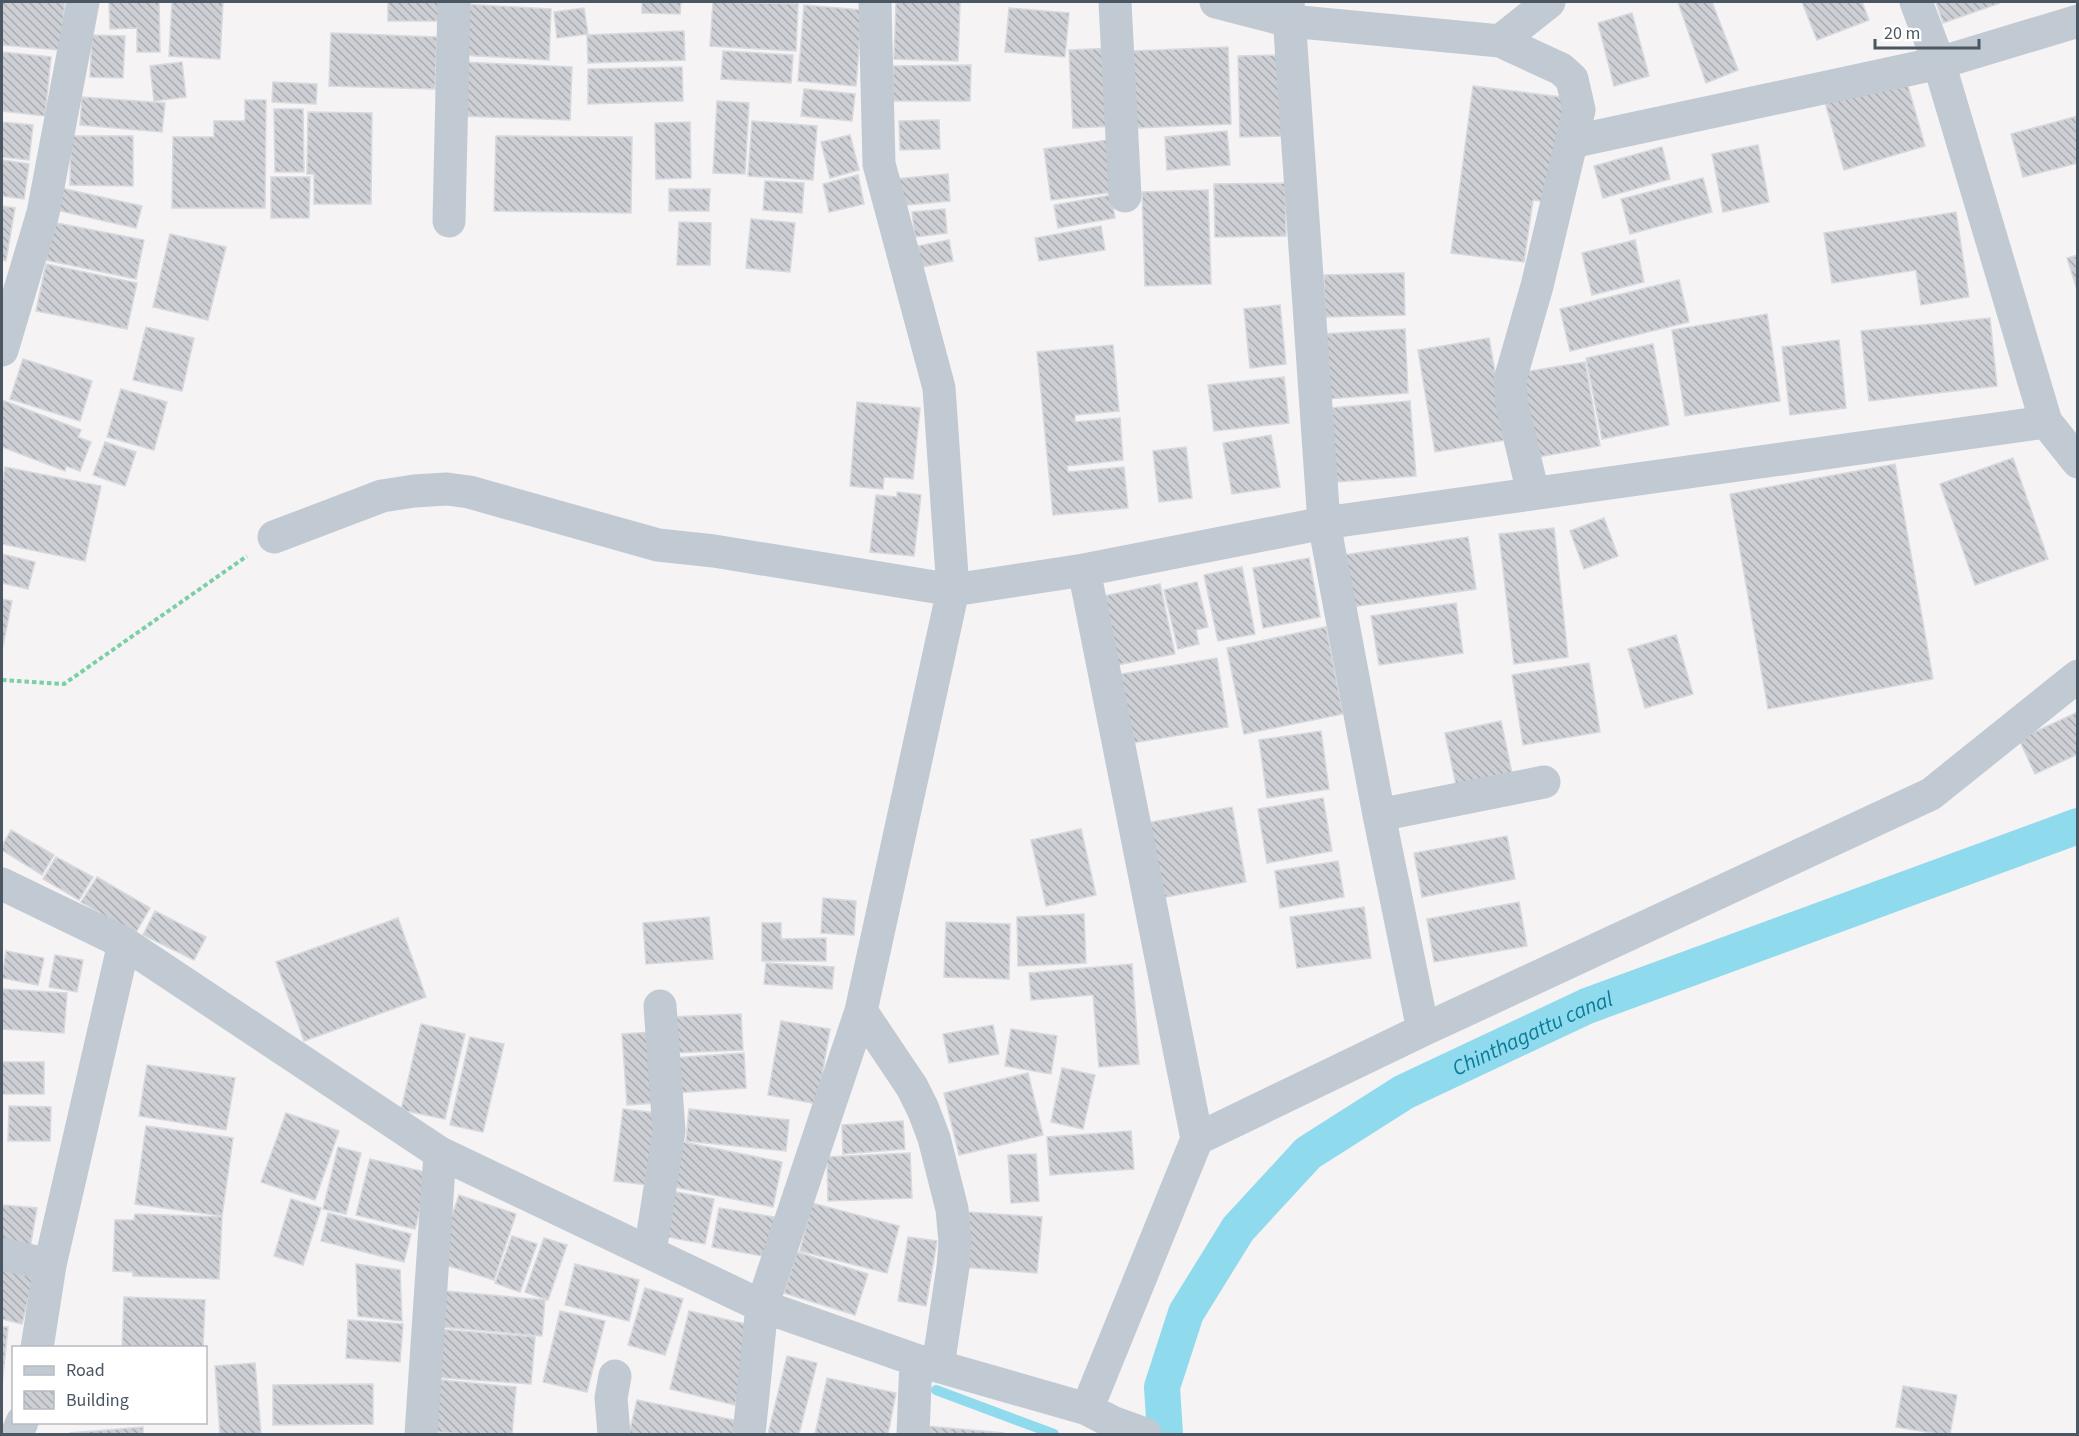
<svg xmlns="http://www.w3.org/2000/svg" width="2079" height="1436" font-family="'Source Sans 3',sans-serif">
<style>
.lines{fill:none;stroke-linecap:round;stroke-linejoin:round}
.stream{stroke:#90daee;stroke-width:10}
.canal{stroke:#90daee;stroke-width:36}
.building{fill:url(#building-back-hatch);stroke:#d7d9de;stroke-width:1.5}
.path{stroke:#7ad0a6;stroke-width:4;stroke-dasharray:4.5 3;stroke-linecap:butt}
.street{stroke:#c1cad2;stroke-width:33}
.labels{text-anchor:middle;stroke-width:6;stroke-linejoin:round;paint-order:stroke}
.water-label{font-size:22px;font-style:italic;fill:#0c7c9b;stroke:#fff}
</style>
<defs>
<pattern id="building-back-hatch" width="6" height="6" patternUnits="userSpaceOnUse" patternTransform="scale(1.5)"><rect width="6" height="6" fill="#cdcfd5"/><path d="M-1 5l2 2M0 0l6 6M5-1l2 2" fill="none" stroke="#a8abb0"/></pattern>
</defs>
<rect width="100%" height="100%" fill="#f5f3f3"/>
<g class="lines">
<path class="stream" d="M936,1390L1054,1434"/>
<path class="canal" id="s1" d="M1165,1434L1162,1387L1186,1313L1238,1229L1308,1153L1404,1092L1587,1006L2078,826"/>
</g>
<path class="building" d="M2,2H65L60,50L2,45Z
M109,2H159L160,52H137V28L110,29Z
M172,2H223L220,59L169,56Z
M388,2H448V21H388Z
M642,2H681L680,14L642,13Z
M713,2L798,4L796,51L710,46Z
M896,2H960L958,61L894,59Z
M1678,2H1712L1738,70L1706,83Z
M1802,2H1862L1869,20L1817,40Z
M1936,2H2000V3L1943,23Z
M462,4L551,9L549,60L459,55Z
M804,5L862,10L856,86L798,81Z
M584,8L588,34L557,38L554,12Z
M1009,8L1069,13L1065,57L1005,52Z
M1632,13L1649,76L1614,86L1598,23Z
M684,31L685,60L588,63L587,35Z
M331,33L437,37L435,89L329,86Z
M92,35L125,36L123,78L90,77Z
M1228,47L1231,124L1136,128L1133,51Z
M1113,48L1117,126L1073,128L1069,50Z
M723,51L793,55L791,83L721,79Z
M2,52L51,57L45,116L2,111Z
M1281,55L1282,136L1240,137L1238,56Z
M182,62L186,97L154,101L150,66Z
M462,62L572,67L570,120L459,116Z
M971,65L970,101H893V66Z
M682,67L683,101L588,104V69Z
M1906,79L1925,146L1844,170L1825,102Z
M273,82L317,84L316,104L272,102Z
M1473,86L1569,98L1547,202L1533,200L1524,262L1451,253Z
M804,89L855,94L852,121L801,116Z
M82,97L165,103L162,132L80,125Z
M245,100H266L265,208H172L173,137H214V121H245Z
M717,101L749,103L745,174L713,173Z
M274,109H303L304,172H275Z
M308,112L372,113L371,204H314V174H307Z
M2078,116V163L2023,177L2011,134Z
M939,120L940,149L900,150L899,121Z
M752,121L817,126L813,180L748,176Z
M2,122L33,125L29,160L2,157Z
M690,122L691,178L656,179L655,123Z
M1227,131L1230,165L1167,170L1165,137Z
M850,135L859,170L830,178L821,142Z
M71,136H133V186L70,185Z
M496,136L632,137L631,213L494,211Z
M1107,140L1114,192L1051,200L1044,149Z
M1758,145L1769,202L1723,212L1712,154Z
M1662,147L1670,179L1603,198L1594,166Z
M2,160L29,164L24,199L2,196Z
M948,174L950,201L897,206L895,179Z
M858,175L864,204L829,212L823,184Z
M271,177H310L309,218H271Z
M1703,178L1712,212L1630,234L1621,199Z
M765,181L804,183L802,213L763,210Z
M1285,183L1286,236L1215,237L1214,184Z
M61,188L142,206L136,228L56,210Z
M669,189H710L709,211H669Z
M1208,190L1211,284L1145,286L1142,192Z
M1111,195L1115,218L1058,228L1054,205Z
M2,206L15,208L6,261L2,260Z
M945,209L947,233L915,237L912,212Z
M1956,212L1969,297L1921,305L1916,270L1832,283L1824,233Z
M751,219L795,223L790,272L746,268Z
M52,222L144,240L136,279L45,260Z
M679,222L711,223L710,265H677Z
M1101,226L1105,250L1039,261L1035,238Z
M170,234L226,247L208,320L153,307Z
M949,240L953,261L917,268L913,247Z
M1635,240L1644,282L1592,295L1582,253Z
M2078,255V293L2067,258Z
M46,264L137,283L127,329L36,311Z
M1404,273L1405,315L1325,317L1324,275Z
M1679,280L1689,322L1570,351L1560,309Z
M1280,305L1286,364L1250,368L1244,309Z
M1767,314L1780,401L1685,416L1672,330Z
M1990,318L1997,386L1869,401L1861,331Z
M146,327L194,338L182,391L133,380Z
M1405,329L1408,393L1327,399L1323,334Z
M1489,338L1507,440L1435,452L1418,350Z
M1839,340L1846,408L1790,415L1782,347Z
M1653,344L1669,425L1602,439L1586,358Z
M1113,345L1119,411L1075,415V422L1120,418L1123,460L1067,466L1068,472L1124,467L1128,508L1053,515L1037,352Z
M23,359L92,381L80,421L10,399Z
M1585,362L1600,446L1533,458L1518,373Z
M1284,377L1289,423L1214,431L1208,385Z
M121,389L167,402L154,450L107,437Z
M2,400L81,430L78,437L91,442L80,471L66,466L65,471L2,447Z
M1410,401L1416,476L1336,482L1330,408Z
M857,402L920,408L913,479L884,477L883,489L850,486Z
M1271,435L1280,487L1232,494L1223,443Z
M105,442L136,452L125,486L93,475Z
M1186,447L1192,498L1159,502L1153,451Z
M2013,458L2048,559L1975,585L1940,484Z
M1895,464L1933,679L1768,709L1730,494Z
M5,467L101,486L85,561L2,544V484Z
M897,492L921,495L914,556L870,552L876,495L897,497Z
M1604,518L1618,556L1584,569L1570,531Z
M1554,528L1568,657L1514,664L1499,534Z
M1468,537L1476,589L1345,608L1337,556Z
M2,554L35,562L28,589L2,583Z
M1309,558L1320,617L1263,628L1253,568Z
M1242,567L1255,634L1218,641L1204,575Z
M1197,582L1208,627L1196,630L1199,644L1178,649L1164,590Z
M1160,584L1175,654L1117,665L1104,596Z
M2,599L12,601L3,646L2,645Z
M1456,603L1463,653L1379,665L1371,616Z
M1326,627L1343,714L1244,734L1227,648Z
M1676,635L1693,694L1645,708L1628,649Z
M1217,658L1228,727L1127,744L1115,675Z
M1589,663L1600,732L1523,745L1512,675Z
M2078,712V754L2035,774L2019,739Z
M1501,721L1512,773L1456,785L1445,733Z
M1321,731L1329,789L1267,798L1259,740Z
M1323,798L1332,851L1267,863L1258,809Z
M1232,807L1246,882L1156,899L1141,824Z
M1081,829L1096,895L1046,906L1031,840Z
M11,830L54,855L42,875L2,850V846Z
M1507,836L1515,879L1422,897L1414,853Z
M56,857L93,877L79,900L43,879Z
M1338,861L1344,897L1280,908L1275,871Z
M97,877L150,908L135,934L81,902Z
M823,898L856,901L854,935L821,933Z
M1519,902L1527,946L1434,962L1427,919Z
M1364,907L1371,958L1297,968L1290,917Z
M155,911L206,937L194,960L143,935Z
M1084,914L1086,963L1018,966L1017,917Z
M709,917L713,959L646,964L643,923Z
M398,918L426,997L304,1041L276,962Z
M946,922L1010,924L1009,979L944,977Z
M762,923H781V939L826,938V961H762Z
M6,951L44,958L38,985L2,978Z
M55,955L83,960L77,992L49,987Z
M766,963L834,967L832,989L764,984Z
M1132,964L1139,1064L1099,1067L1093,995L1031,1000L1029,973Z
M2,989L67,993L64,1033L2,1029Z
M741,1014L743,1050L671,1053L669,1017Z
M781,1021L830,1029L817,1104L768,1095Z
M421,1024L465,1034L445,1119L401,1110Z
M993,1025L999,1054L949,1063L943,1034Z
M1011,1029L1057,1036L1051,1074L1005,1066Z
M652,1032L657,1103L627,1105L622,1034Z
M470,1037L504,1044L483,1132L450,1125Z
M744,1053L746,1088L674,1093L672,1058Z
M2,1062H44V1094H2Z
M147,1065L235,1078L226,1130L139,1116Z
M1062,1068L1095,1075L1083,1129L1051,1122Z
M1028,1073L1043,1135L959,1155L944,1093Z
M9,1106L51,1107L50,1141H8Z
M623,1109L657,1113L648,1185L614,1181Z
M689,1109L789,1120L786,1151L686,1141Z
M286,1113L339,1131L315,1200L261,1182Z
M903,1121L905,1149L843,1154L842,1125Z
M146,1126L233,1138L222,1216L135,1204Z
M1131,1131L1134,1169L1050,1175L1047,1137Z
M678,1141L782,1162L773,1207L669,1186Z
M338,1147L361,1153L346,1214L323,1209Z
M910,1153L912,1198L828,1201L827,1157Z
M1036,1154L1039,1201L1011,1203L1008,1155Z
M370,1159L429,1173L415,1229L356,1215Z
M671,1191L714,1199L705,1244L662,1236Z
M459,1195L516,1214L494,1280L436,1262Z
M291,1199L321,1208L303,1265L274,1256Z
M812,1203L899,1226L887,1273L800,1251Z
M2,1205L37,1208L29,1254L2,1247Z
M719,1208L775,1217L768,1257L712,1247Z
M967,1212L1042,1217L1037,1273L962,1267Z
M328,1213L411,1234L404,1262L321,1241Z
M135,1214L222,1217L219,1279L133,1276V1272L113,1271L115,1220H134Z
M512,1236L537,1244L520,1292L495,1283Z
M908,1237L937,1241L926,1306L898,1301Z
M544,1238L567,1245L548,1300L525,1292Z
M797,1252L868,1274L855,1315L784,1293Z
M2,1260L36,1268L22,1324L2,1319Z
M356,1264L400,1270L402,1321L358,1316Z
M575,1264L639,1280L629,1321L565,1305Z
M645,1288L683,1299L665,1355L628,1345Z
M445,1291L545,1300L542,1336L442,1327Z
M124,1297L205,1300L203,1348H122Z
M560,1311L605,1321L587,1392L543,1382Z
M689,1311L755,1326L735,1405L670,1389Z
M348,1320L403,1324L400,1362L346,1358Z
M2,1327H8L2,1386Z
M437,1329L535,1337L531,1384L433,1377Z
M787,1356L817,1363L799,1434H768Z
M255,1363L261,1434H220L215,1366Z
M827,1378L896,1393L888,1434H815Z
M431,1379L516,1387L512,1434H464L426,1431Z
M373,1384V1424L273,1425V1385Z
M1903,1386L1957,1395L1950,1434H1938L1896,1427Z
M637,1400L744,1422L742,1434H629Z
M926,1426L1004,1433V1434H925Z
M143,1427V1434H70V1433Z"/>
<g class="lines">
<path class="path" d="M2,680L64,684L247,556"/>
<path class="street" d="M1115,2L1125,196
M1216,2L1290,21L1500,41L1549,2
M1288,2L1324,523L1379,815L1423,1030
M1916,2L1939,63L2046,422
M1500,41L1561,69L1572,79L1579,110L1537,286L1510,380L1512,405L1533,493
M1571,142L1939,63L2078,21
M449,221L454,2
M2,350L43,213L83,2
M274,537L382,496L414,491L447,489L469,492L658,545L714,551L953,590L1084,570L1324,523L2046,422L2078,462
M1084,570L1197,1139L1087,1409
M1379,815L1544,782
M2,884L124,943L440,1153L762,1306L916,1360L1087,1409L1112,1422L1145,1434
M861,1011L912,1087L923,1109L934,1138L952,1209L955,1242L953,1267L938,1366
M1197,1139L1423,1030L1931,794L2078,676
M650,1252L669,1131L660,1006
M2,1254L50,1265
M37,1348L50,1265L124,943
M17,1434L22,1422
M421,1434L440,1153
M614,1434L611,1398L615,1376
M749,1434L762,1306L861,1011L953,590L939,388L879,164L875,2
M913,1434L916,1360"/>
</g>
<g class="labels">
<g class="water-label">
<text dy="8" stroke="none"><textPath href="#s1" startOffset="582">Chinthagattu canal</textPath></text>
</g>
</g>
<rect width="2079" height="1436" fill="none" stroke="#4a5661" stroke-width="6"/>
<rect x="12" y="1346" width="195" height="78" fill="#ffffff" stroke="#b7bbc0" stroke-width="1.5"/>
<rect x="24" y="1366" width="30" height="9" fill="#c1cad2" stroke="#b7bbc0" stroke-width="1.5"/>
<text x="66" y="1376" font-size="18" fill="#4a5661">Road</text>
<rect x="24" y="1391" width="30" height="18" fill="url(#building-back-hatch)" stroke="#b7bbc0" stroke-width="1.5"/>
<text x="66" y="1406" font-size="18" fill="#4a5661">Building</text>
<path d="M1875 39v9h104v-9" fill="none" stroke="#4a5661" stroke-width="3"/>
<text x="1884" y="39" font-size="18" fill="#4a5661" stroke="#ffffff" stroke-width="4.5" paint-order="stroke">20 m</text>
</svg>
